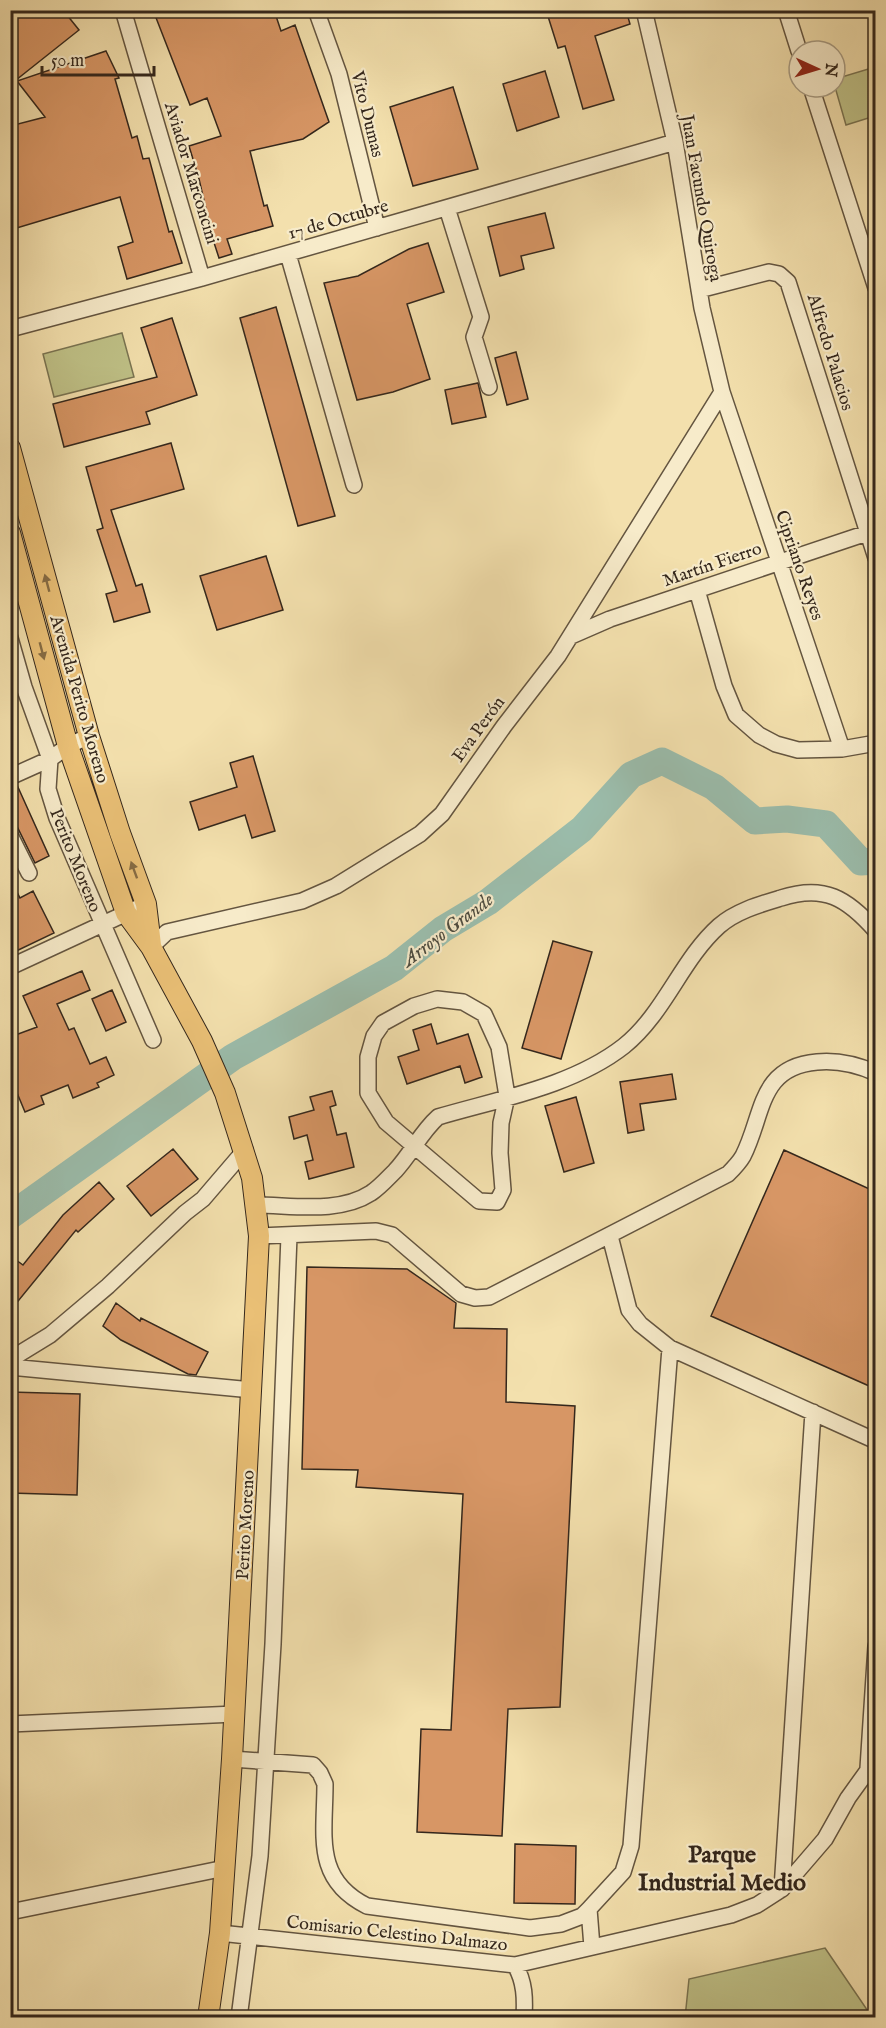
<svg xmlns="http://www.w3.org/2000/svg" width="886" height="2028" font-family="'IM FELL English',serif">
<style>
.green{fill:#bfc187;stroke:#7a7452;stroke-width:1.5}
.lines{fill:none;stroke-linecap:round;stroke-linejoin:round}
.river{stroke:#9bbdac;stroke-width:27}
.building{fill:#d79665;stroke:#34271c;stroke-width:1.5}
.minor-casing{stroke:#645540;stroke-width:18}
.major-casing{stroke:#34271c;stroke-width:22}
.minor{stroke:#f7ebca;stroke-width:15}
.major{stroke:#eac076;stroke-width:20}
.oneway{fill:#866c44}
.labels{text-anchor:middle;stroke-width:4.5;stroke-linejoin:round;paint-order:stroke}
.street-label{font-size:18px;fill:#34271c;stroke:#f7ebca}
.water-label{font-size:20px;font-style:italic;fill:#4e4c40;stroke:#f7ebca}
.district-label{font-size:24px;font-weight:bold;fill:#34271c;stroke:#f7ebca}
</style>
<rect width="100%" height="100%" fill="#f3e0ad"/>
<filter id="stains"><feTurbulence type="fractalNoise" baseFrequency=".00333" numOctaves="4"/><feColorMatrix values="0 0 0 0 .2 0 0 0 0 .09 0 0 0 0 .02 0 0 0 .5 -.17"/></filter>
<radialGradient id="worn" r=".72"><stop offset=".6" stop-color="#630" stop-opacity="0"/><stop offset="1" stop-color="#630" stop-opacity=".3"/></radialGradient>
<path class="green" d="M875,67V116L846,125L835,87V79Z
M122,333L134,377L54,397L43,354Z
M825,1948L872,2017L685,2018L689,1979Z"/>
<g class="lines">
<path class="river" d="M10,1216L233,1057L394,968L443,929L488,902L582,829L631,775L662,761L714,787L755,821L787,819L826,824L861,862L876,861"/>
</g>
<path class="building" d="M10,10H63L79,30L16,80L10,73Z
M153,10H274L281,31L295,25L329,122L303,139L250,151L264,206L267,205L273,226L227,239L232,254L219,258L206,218H208L199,179L189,146L221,136L207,98L190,105Z
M546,10H626L630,24L595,36L614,100L583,109L565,46L558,48Z
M106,51L119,78L115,79L132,138L137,136L143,159L149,158L169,232L172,231L182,263L127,279L118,247L133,242L120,197L10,230V126L45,117L17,81Z
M545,71L559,117L517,131L503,84Z
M453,87L478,169L413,186L390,107Z
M545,213L554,248L521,256L524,269L500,276L488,227Z
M428,243L444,292L407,304L430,379L393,392L357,400L324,283L358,276L409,249Z
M276,307L335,516L298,526L240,318Z
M172,318L197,395L146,412L150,424L64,447L53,404L157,377L141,328Z
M516,352L528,399L507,405L495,358Z
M478,383L486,417L452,424L445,390Z
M171,443L184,489L111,510L136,586L142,584L150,612L114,622L106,594L117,591L97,530L103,528L86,467Z
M266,556L283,610L217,630L200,576Z
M253,756L275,831L252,838L245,815L199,830L190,802L237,787L230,763Z
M17,785L49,856L35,863L10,812V787Z
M10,878L20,898L33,891L54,933L10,954Z
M553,941L592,952L561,1059L522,1048Z
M82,971L90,990L57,1004L69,1030L74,1028L90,1064L106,1057L114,1075L97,1083L99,1087L73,1098L68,1085L41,1096L44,1104L25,1112L10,1076V1060L15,1058L10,1047V1037L37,1027L23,996Z
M112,990L126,1022L106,1031L92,999Z
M431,1024L437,1044L468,1034L482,1077L465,1083L460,1066L407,1084L398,1057L419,1050L413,1030Z
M672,1074L676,1099L640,1104L644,1130L628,1133L620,1082Z
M332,1091L336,1105L330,1107L337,1135L346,1133L354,1167L309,1179L305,1162L313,1160L307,1135L294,1139L289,1117L314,1110L310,1097Z
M576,1097L594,1163L564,1172L545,1106Z
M173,1149L198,1179L151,1216L127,1186Z
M784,1150L876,1192V1389L711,1316Z
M99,1182L114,1199L78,1232L76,1230L10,1311V1267L16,1260L23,1265L63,1215Z
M307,1267L407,1269L456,1303L454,1328L507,1329L506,1402L575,1406L560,1707L508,1709L502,1836L417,1832L421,1729L451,1730L463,1494L356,1487L358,1470L302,1469Z
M116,1303L140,1321L141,1318L208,1352L196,1375L188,1374L121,1340L103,1326Z
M10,1392L80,1394L77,1495L10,1493Z
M515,1844L576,1846L575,1904L514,1903Z"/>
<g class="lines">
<defs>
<path id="minor" d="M123,10L202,278
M316,10L339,74L377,228
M644,10L675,142L702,308L722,392L842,749
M786,10L799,51
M811,87L876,288
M447,208L481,317L474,337L489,387
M288,254L354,485
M699,290L769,272L779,274L788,282L876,558
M10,329L202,278L675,142
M697,590L724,686L736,715L759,735L776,744L798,750L842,749L876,743
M571,636L610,619L867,533
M10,638L24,687L50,759L48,789L57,818L153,1040
M10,777L50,759L68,746L89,736
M10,835L29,873
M151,947L167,932L302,901L336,886L420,834L442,814L504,726L558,656L722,392
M10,967L146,904
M437,999L463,1002L484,1014L499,1047L507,1096L501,1123L500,1153L503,1190L497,1202L479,1201L386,1122L368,1093V1057L374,1036L383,1023L414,1006Z
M256,1205C292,1205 339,1214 371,1193C379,1188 388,1178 395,1171C411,1154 421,1132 438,1117C499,1099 573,1086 624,1046C665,1013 681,960 719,926C736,911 761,904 781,898C824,884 847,898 876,931
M259,1236L376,1231L392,1235L461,1294L475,1298L489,1297L728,1174C733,1169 739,1163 743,1156C764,1115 758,1067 817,1062C837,1060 858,1065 876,1073
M610,1236L629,1310L640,1324L670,1348L876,1441
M10,1356L19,1354L50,1335L108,1286L185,1213L203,1199L245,1150
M10,1367L252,1390
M10,1724L235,1714
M232,1759L313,1765L320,1773L325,1784C325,1835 313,1879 367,1906L530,1928L561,1924L582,1916L589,1909
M868,1768L876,1646
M782,1889L813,1412
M10,1912L225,1868
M220,1933L515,1965C525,1982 525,1999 524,2018
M592,1947L589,1909L623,1872L631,1846L670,1348
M515,1965L731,1915L757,1905L782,1889L825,1839L848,1798L876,1759
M239,2018L260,1856L273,1644L289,1236
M874,2018L876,2014"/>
<path id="major" d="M10,448L89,736L120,833L146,904L151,945
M10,533L68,746L126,913L151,947L202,1041L225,1093L252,1178L259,1236L232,1759L220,1933L208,2018"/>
</defs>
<use href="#minor" class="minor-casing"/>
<use href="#major" class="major-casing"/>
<use href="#minor" class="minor"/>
<use href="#major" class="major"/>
</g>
<defs><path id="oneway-solid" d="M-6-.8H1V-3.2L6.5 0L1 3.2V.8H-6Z" transform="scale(1.5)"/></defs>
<g class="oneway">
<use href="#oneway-solid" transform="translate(47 583) rotate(-105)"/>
<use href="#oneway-solid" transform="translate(42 651) rotate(75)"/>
<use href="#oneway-solid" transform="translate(134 870) rotate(-110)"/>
</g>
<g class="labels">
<g class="street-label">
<text transform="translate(368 114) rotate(76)" y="6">Vito Dumas</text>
<text transform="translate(192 173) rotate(73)" y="6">Aviador Marconcini</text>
<text transform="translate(702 198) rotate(80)" y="6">Juan Facundo Quiroga</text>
<text transform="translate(338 219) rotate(-16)" y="6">17 de Octubre</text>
<text transform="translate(831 352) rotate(73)" y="6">Alfredo Palacios</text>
<text transform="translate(712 564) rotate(-19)" y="6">Martín Fierro</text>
<text transform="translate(800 565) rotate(71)" y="6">Cipriano Reyes</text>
<text transform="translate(80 699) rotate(74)" y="6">Avenida Perito Moreno</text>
<text transform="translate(478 729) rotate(-54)" y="6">Eva Perón</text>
<text transform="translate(76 860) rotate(68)" y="6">Perito Moreno</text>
<text transform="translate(245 1525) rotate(-87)" y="6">Perito Moreno</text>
<text transform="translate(397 1933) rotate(6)" y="6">Comisario Celestino Dalmazo</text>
</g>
<g class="water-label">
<text transform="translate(447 929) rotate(-37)" y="7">Arroyo Grande</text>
</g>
<g class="district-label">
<text x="722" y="1862">Parque<tspan x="722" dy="28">Industrial Medio</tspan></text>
</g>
</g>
<rect width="886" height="2028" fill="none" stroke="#f3e0ad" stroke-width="36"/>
<rect x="12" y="12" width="862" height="2004" fill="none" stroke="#34271c" stroke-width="3"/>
<rect x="18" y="18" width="850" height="1992" fill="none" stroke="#34271c" stroke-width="1.5"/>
<g transform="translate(817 69) rotate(94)"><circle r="28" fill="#f7ebca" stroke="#a99d84" stroke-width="1.5"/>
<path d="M0-4.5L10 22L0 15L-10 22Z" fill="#8f2418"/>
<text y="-9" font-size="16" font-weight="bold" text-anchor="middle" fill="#34271c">N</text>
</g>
<path d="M42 66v9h112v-9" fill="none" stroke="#34271c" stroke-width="3"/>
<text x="51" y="66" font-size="18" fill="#34271c" stroke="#f7ebca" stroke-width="4.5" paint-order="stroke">50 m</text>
<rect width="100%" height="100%" filter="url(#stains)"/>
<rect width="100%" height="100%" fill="url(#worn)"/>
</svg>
